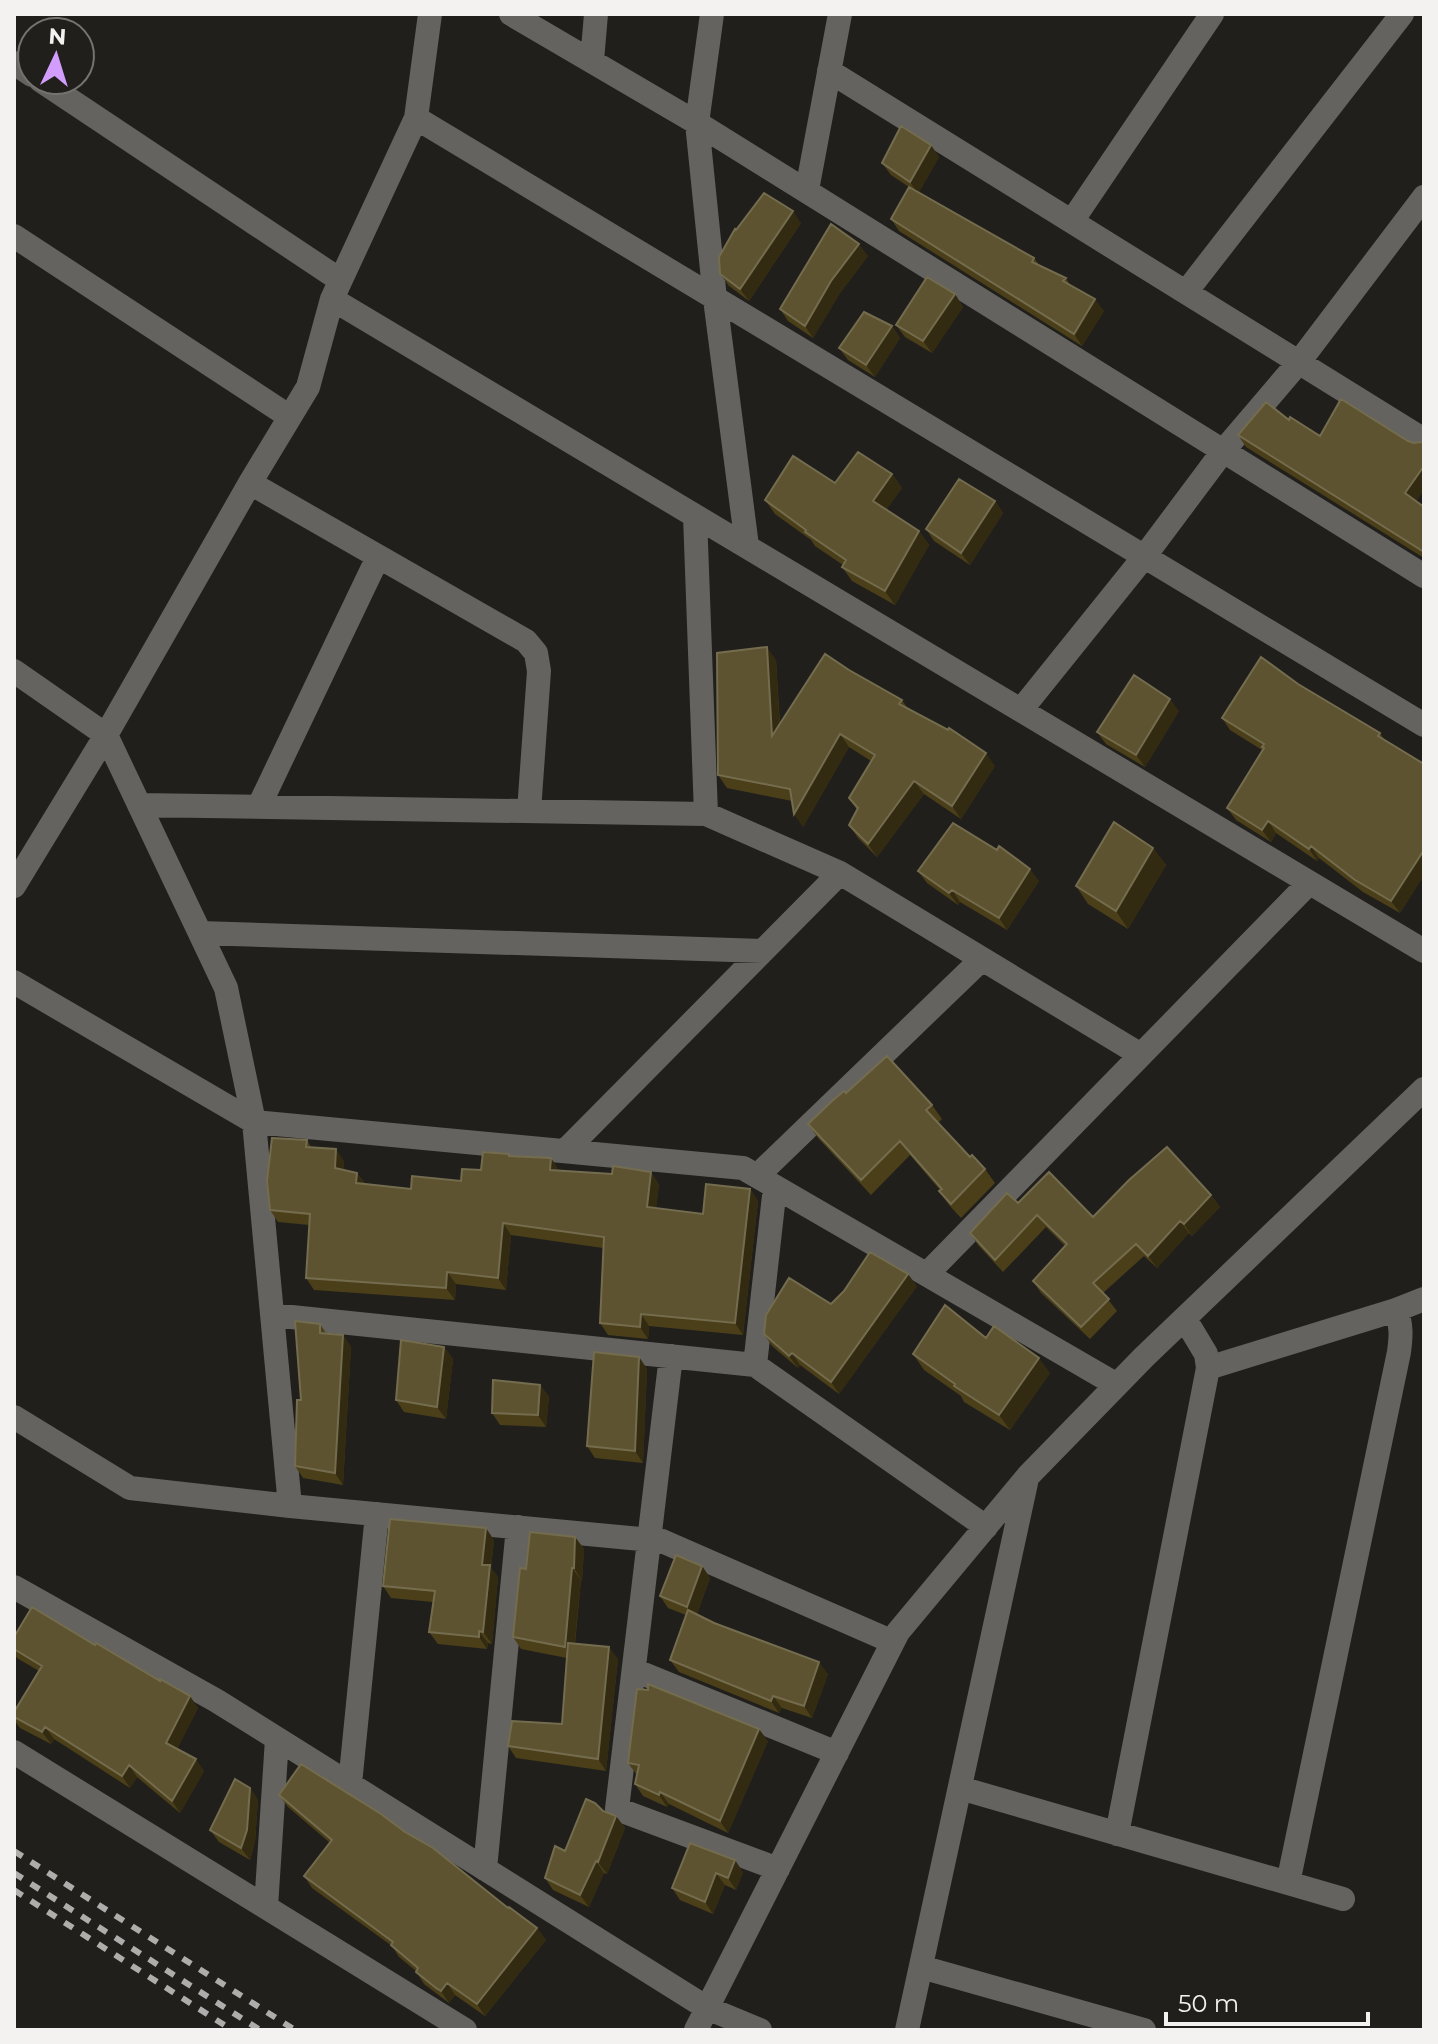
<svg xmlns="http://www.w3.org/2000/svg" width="1438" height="2044" font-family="Montserrat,sans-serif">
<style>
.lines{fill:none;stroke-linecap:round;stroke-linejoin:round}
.minor{stroke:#64635f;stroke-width:24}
.rail{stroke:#aeadab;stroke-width:6;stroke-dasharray:10 10;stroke-linecap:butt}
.wall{fill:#4b3f19}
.shaded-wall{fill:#322a11}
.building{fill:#5d5330;stroke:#746c4e;stroke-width:2}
</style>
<rect width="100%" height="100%" fill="#201f1c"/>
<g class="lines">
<path class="minor" d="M511,14L697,123L1424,576
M712,14L697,123L715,299L747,546
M592,61L596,14
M14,63L32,75
M829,71L1424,440
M40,80L340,280
M416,118L1424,725
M807,190L840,14
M1072,221L1212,14
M14,236L290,417
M1186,292L1402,14
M332,299L1424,951
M250,483L526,641L536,653L539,671L529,811
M14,671L106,735L226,988L254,1122L743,1168L1117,1385
M1021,710L1144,557L1224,450L1299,362L1424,197
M139,805L706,814L695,516
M259,806L378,557
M706,814L840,873
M14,886L106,735L250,483L308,387L332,299L416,118L430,14
M200,933L763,951
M14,982L254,1122L290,1506L130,1488L14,1417
M565,1151L840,873L1141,1055
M757,1176L982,959
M927,1274L1309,883
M272,1315L755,1365L986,1527
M671,1356L617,1809L778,1869
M755,1365L775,1187
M1208,1368L1396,1310L1424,1299
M290,1506L662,1541L893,1642
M14,1587L217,1701L707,2008L760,2030
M634,1670L837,1753
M14,1752L465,2030
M350,1784L377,1514
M960,1788L1343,1899
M1117,1834L1208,1368L1206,1354L1185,1319
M485,1869L518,1527
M1288,1883L1399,1352C1401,1337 1402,1325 1396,1310
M266,1907L277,1739
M921,1967L1144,2030
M696,2030L898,1632L1028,1476L1144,1357L1424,1089
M907,2030L1026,1483"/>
<path class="rail" d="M14,1851L295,2030
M14,1873L260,2030
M14,1890L232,2030"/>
</g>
<path class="wall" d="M939,157L919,192L1034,258L1040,266L1066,278L1070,285L1104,311L1082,346L899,231L891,219L909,187L891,175L882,163Z
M801,223L749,301L729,286L720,274L736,230Z
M868,256L840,293L813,338L788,321L780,309Z
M955,294L963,307L932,353L905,337L896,325Z
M892,326L900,338L875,377L848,360L839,348Z
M1289,420L1424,507V558L1246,447L1238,435Z
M892,474L902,488L886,510L919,531L929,545L895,605L852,581L842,567L843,565L815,546L811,540L775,514L765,500L835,483Z
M995,501L1003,513L970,565L934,541L926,529Z
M776,660L780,724L849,670L902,700L908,709L995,766L961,819L924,794L877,857L858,838L849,825L857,810L849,798L871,761L849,747L803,827L792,801L727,788L718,775Z
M1298,684L1380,733L1384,739L1424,764V875L1400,913L1363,892L1319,858L1317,861L1276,833L1271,842L1236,820L1227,808L1262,750L1230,730L1222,718Z
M1179,711L1145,767L1106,744L1097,732Z
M1153,848L1166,865L1128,929L1088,904L1076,886Z
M918,871L1039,881L1007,930L960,902L958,905L927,883Z
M846,1093L932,1105L942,1119L938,1123L970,1157L985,1169L995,1183L961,1218L949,1205L939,1191L940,1190L910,1155L871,1195L818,1138L808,1124Z
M307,1140L311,1147L344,1161V1170L357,1173L365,1184L411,1189L461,1181L481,1170L510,1156L559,1170L659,1184L656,1208L703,1214L750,1189L758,1201L743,1335L649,1326L648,1339L608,1335L600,1323L603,1248L511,1235L506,1290L456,1284L455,1300L314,1290L306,1278L309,1225L278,1222L270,1210Z
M1211,1195L1220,1207L1192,1236L1189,1233L1157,1268L1144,1256L1103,1293L1117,1311L1090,1339L1041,1293L1033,1281L1065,1246L1046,1227L1003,1272L978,1245L970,1233L1018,1203L1093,1217Z
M917,1286L839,1394L800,1365L798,1368L772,1346L764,1334L831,1304Z
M320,1324L326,1333L343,1335L351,1347L343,1485L303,1478L295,1466L301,1400Z
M986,1338L1050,1373L1010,1430L964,1402L961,1396L924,1370L913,1354Z
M444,1347L453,1359L446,1419L404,1412L396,1400Z
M639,1357L647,1369L643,1463L595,1458L587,1446Z
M540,1385L549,1397L546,1427L500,1425L492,1413Z
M575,1537L584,1549L582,1581L581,1580L575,1644L618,1659L606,1771L516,1758L508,1746L562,1724L567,1658L521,1649L513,1637L526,1569Z
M494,1540L491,1568L498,1577L492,1644L488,1643L487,1649L438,1644L429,1632L433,1602L391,1598L383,1586Z
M702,1566L710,1578L697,1614L828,1674L812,1718L782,1708L779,1713L679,1672L670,1660L686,1615L668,1608L660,1596Z
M14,1637L198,1708L177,1749L204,1771L180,1813L137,1777L130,1788L54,1739L51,1744L20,1728L14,1720V1712L39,1671L17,1658L14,1653Z
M768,1741L728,1833L669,1804L667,1807L643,1796L635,1784L637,1775L628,1763Z
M250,1788L258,1800L255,1842L250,1860L219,1842L210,1830Z
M279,1795L508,1908L537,1928L546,1940L485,2016L455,1995L449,2003L424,1984L416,1971L399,1957L392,1946L312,1888L304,1876L329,1842L288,1807Z
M603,1811L616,1816L625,1828L607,1874L604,1873L589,1907L553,1890L545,1878L565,1851Z
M690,1843L743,1872L736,1890L725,1885L713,1914L680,1900L672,1888Z"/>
<path class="shaded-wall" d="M931,145L939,157L918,194L910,182Z
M793,211L801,223L749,301L740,289Z
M859,244L868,256L840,293L813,338L805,326L831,281Z
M955,294L963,307L932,353L923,341Z
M1095,299L1104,311L1082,346L1074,334Z
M892,326L900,338L875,377L866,365Z
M1424,466V490L1414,505L1405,493Z
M892,474L902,488L883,515L873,501Z
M995,501L1003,513L970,565L961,553Z
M919,531L929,545L895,605L885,591Z
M767,647L776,660L781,749L772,736Z
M1170,699L1179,711L1145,767L1136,755Z
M840,734L849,747L803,827L794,814Z
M986,753L995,766L961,819L952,806Z
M914,781L924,794L877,857L868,844Z
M1268,821L1276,833L1271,842L1262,830Z
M1311,846L1319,858L1317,861L1309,849Z
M1153,848L1166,865L1128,929L1116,911Z
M1424,850V875L1400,913L1391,901Z
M1030,869L1039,881L1007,930L999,918Z
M952,890L960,902L958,905L949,893Z
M336,1149L344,1161V1180L335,1168Z
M551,1158L559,1170H550Z
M651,1172L659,1184L655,1219L647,1207Z
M357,1173L365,1185L356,1183Z
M750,1189L758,1201L743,1335L735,1323Z
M1211,1195L1220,1207L1192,1236L1184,1224Z
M1180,1221L1189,1233L1157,1268L1148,1256Z
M503,1223L511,1235L506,1290L498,1278Z
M447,1272L456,1284L455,1300L446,1288Z
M908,1274L917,1286L839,1394L831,1382Z
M641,1314L649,1326L648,1339L640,1327Z
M343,1335L351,1347L343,1485L335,1473Z
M444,1347L453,1359L446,1419L437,1407Z
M792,1353L800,1365L798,1368L789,1356Z
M639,1357L647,1369L643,1463L635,1451Z
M1039,1358L1050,1373L1010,1430L999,1415Z
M540,1385L549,1397L546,1427L538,1415Z
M486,1528L494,1540L491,1568L498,1577L492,1644L483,1632L482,1565Z
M575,1537L584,1549L582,1581L574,1568Z
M702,1566L710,1578L695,1619L687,1607Z
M572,1568L581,1580L573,1659L565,1647Z
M479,1631L488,1643L487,1649L479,1637Z
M609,1647L618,1659L606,1771L598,1759Z
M819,1662L828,1674L812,1718L804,1706Z
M190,1696L198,1708L174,1755L166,1743Z
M773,1696L782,1708L779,1713L771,1701Z
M45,1727L54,1739L51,1744L42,1732Z
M759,1729L768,1741L728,1833L720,1821Z
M196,1759L204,1771L180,1813L172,1801Z
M129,1765L137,1777L130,1788L122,1776Z
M250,1788L258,1800L255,1842L250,1860L241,1848Z
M660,1792L669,1804L667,1807L659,1795Z
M616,1816L625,1828L607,1874L598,1862Z
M735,1860L743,1872L736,1890L728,1878Z
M596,1861L604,1873L589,1907L580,1895Z
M716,1873L725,1885L713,1914L705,1902Z
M537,1928L546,1940L485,2016L477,2004Z
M447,1983L455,1995L449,2003L441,1991Z"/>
<path class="building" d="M901,126L931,145L910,182L882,163Z
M909,187L1034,258L1032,262L1066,278L1063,281L1095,299L1074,334L891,219Z
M764,193L793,211L740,289L720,274L719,257L735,229L736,230Z
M831,224L859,244L831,281L805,326L780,309Z
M927,277L955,294L923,341L896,325Z
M864,312L892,326L866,365L839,348Z
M1341,399L1408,441L1414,443L1421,442L1424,443V466L1405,493L1424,507V552L1238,435L1266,402L1289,420L1290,417L1320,436Z
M858,452L892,474L873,501L919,531L885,591L842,567L846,560L805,532L806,530L765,500L793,456L835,483Z
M959,479L995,501L961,553L926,529Z
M767,647L772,736L825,654L849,670L902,700L899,704L948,730L949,728L986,753L952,806L914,781L868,844L849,825L858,808L849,798L875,755L840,734L794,814L790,789L718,775L717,653Z
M1261,657L1298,684L1380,733L1378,736L1424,764V850L1391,901L1355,880L1311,846L1309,849L1268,821L1262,830L1227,808L1264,748L1262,747L1264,744L1222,718Z
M1134,675L1170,699L1136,755L1097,732Z
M1114,822L1153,848L1116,911L1076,886Z
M953,823L997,850L999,846L1030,869L999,918L952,890L949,893L918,871Z
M887,1056L932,1105L926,1110L970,1157L972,1155L985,1169L951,1204L939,1191L942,1189L900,1141L861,1180L808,1124L832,1101L844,1091L846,1093Z
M272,1138L307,1140L306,1147L336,1149L335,1168L357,1173L356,1183L411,1189L412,1176L461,1181L462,1169L481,1170L483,1152L509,1154V1156L551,1158L550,1170L612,1174L613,1166L651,1172L647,1207L703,1214L706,1184L750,1189L735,1323L641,1314L640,1327L600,1323L604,1237L503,1223L498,1278L447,1272L446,1288L306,1278L310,1214L270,1210L267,1181Z
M1167,1147L1211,1195L1184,1224L1180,1221L1148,1256L1136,1244L1093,1283L1109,1299L1081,1327L1033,1281L1067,1244L1037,1215L995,1260L970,1233L1007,1193L1018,1203L1049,1172L1093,1217L1129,1180Z
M870,1252L908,1274L831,1382L792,1353L789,1356L764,1334L766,1315L789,1278L831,1304L844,1291Z
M945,1305L986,1338L994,1326L1039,1358L999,1415L954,1386L955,1384L913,1354Z
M295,1321L320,1324V1333L343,1335L335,1473L295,1466L297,1400H301Z
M401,1340L444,1347L437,1407L396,1400Z
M594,1352L639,1357L635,1451L587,1446Z
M493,1380L540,1385L538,1415L492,1413Z
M390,1519L486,1528L482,1565H490L483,1632L479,1631V1637L429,1632L435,1591L383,1586Z
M530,1532L575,1537L574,1568H572L565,1647L513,1637L520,1568L526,1569Z
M676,1555L702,1566L687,1607L660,1596Z
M32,1607L95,1645L96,1643L160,1681V1679L190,1696L166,1743L196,1759L172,1801L129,1765L122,1776L45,1727L42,1732L14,1717V1712L42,1666L14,1649V1637Z
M688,1610L714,1623L819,1662L804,1706L773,1696L771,1701L670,1660Z
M568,1643L609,1647L598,1759L508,1746L512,1721L562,1724Z
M648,1684L759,1729L720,1821L660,1792L659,1795L635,1784L639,1765L628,1763L637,1689L648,1690Z
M301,1764L381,1814L405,1832L433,1848L508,1908L509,1907L537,1928L477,2004L447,1983L441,1991L436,1988L416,1972L418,1968L391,1945L393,1942L304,1876L332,1840L279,1795Z
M235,1779L250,1788L247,1830L241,1848L210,1830Z
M586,1799L595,1803L603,1811L616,1816L598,1862L596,1861L580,1895L545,1878L555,1846L565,1851Z
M690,1843L735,1860L728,1878L716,1873L705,1902L672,1888Z"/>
<rect width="1438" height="2044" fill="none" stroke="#f3f2f0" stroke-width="32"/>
<g transform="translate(56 56) rotate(4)"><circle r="38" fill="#201f1c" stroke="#747371" stroke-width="2"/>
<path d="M0-6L14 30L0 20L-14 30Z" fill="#d29dfd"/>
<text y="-12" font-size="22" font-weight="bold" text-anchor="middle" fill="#f3f2f0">N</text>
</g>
<path d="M1166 2012v12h202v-12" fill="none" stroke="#f3f2f0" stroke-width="4"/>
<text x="1178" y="2012" font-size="24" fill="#f3f2f0" stroke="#201f1c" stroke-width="6" paint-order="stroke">50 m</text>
</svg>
